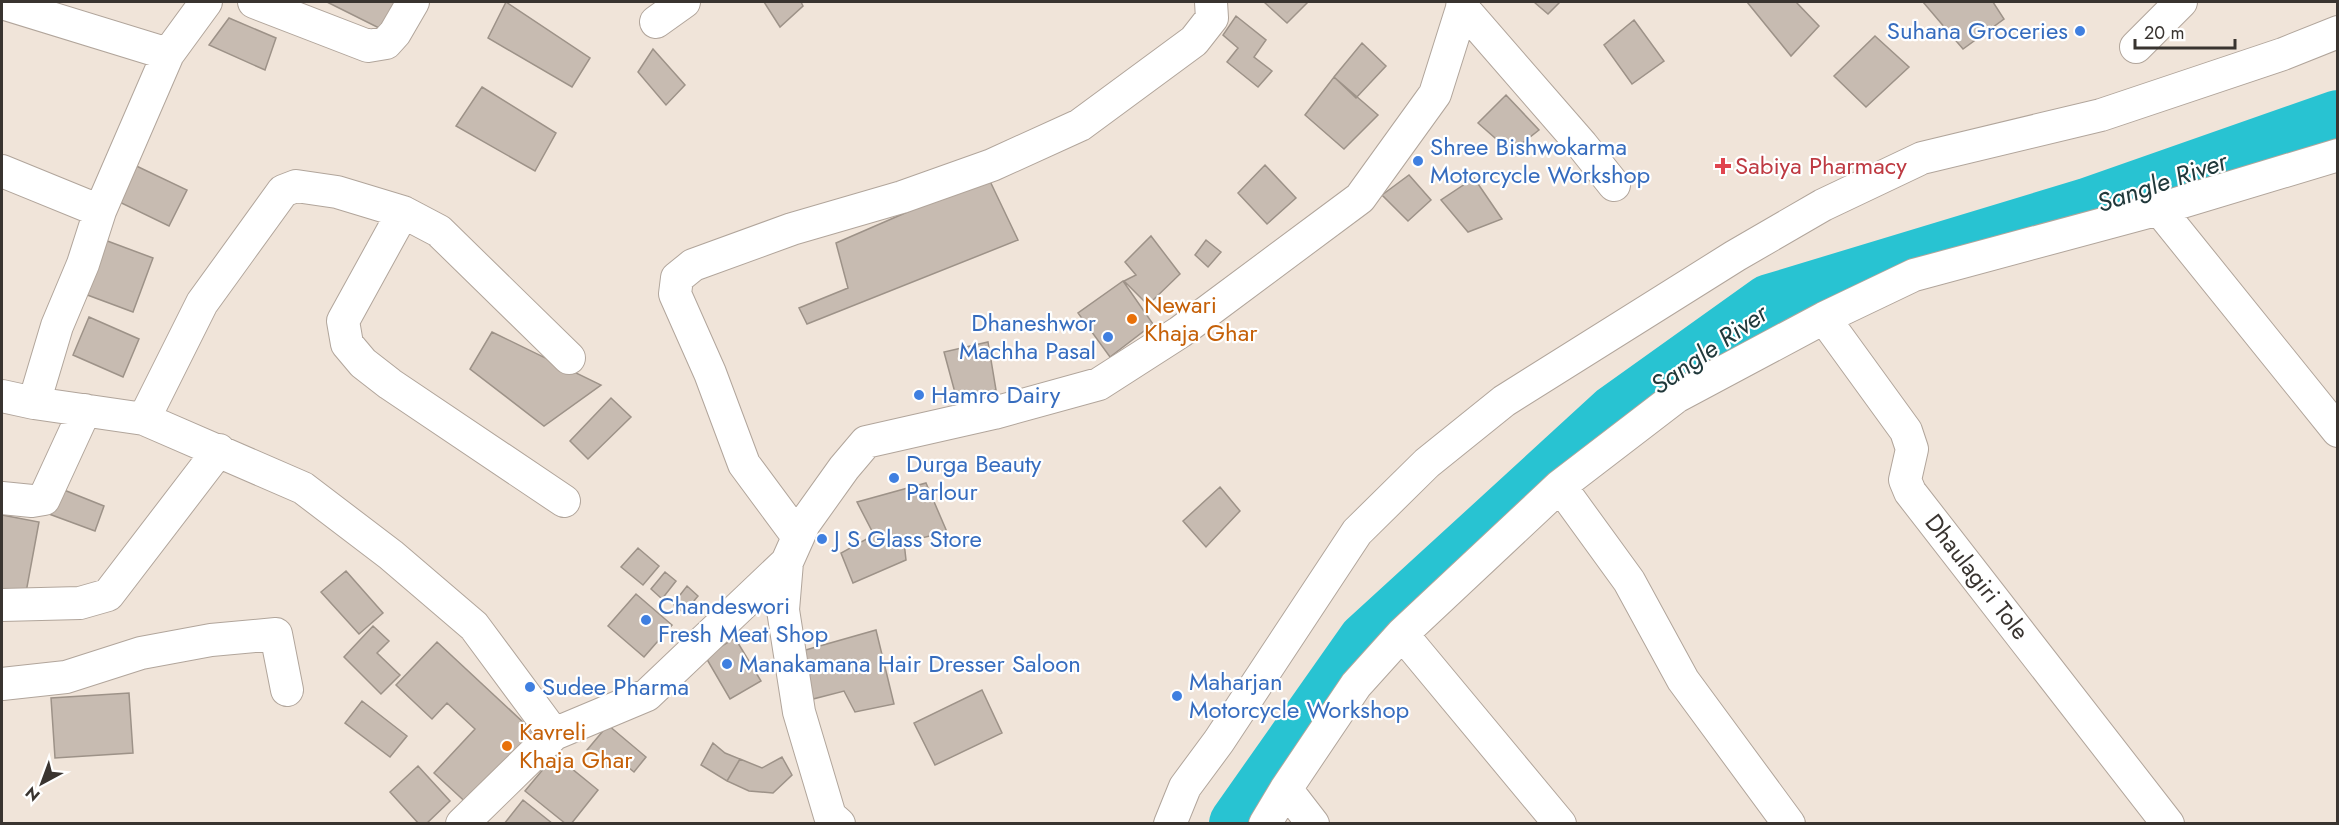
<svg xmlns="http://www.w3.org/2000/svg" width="2339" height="825" font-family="Jost,sans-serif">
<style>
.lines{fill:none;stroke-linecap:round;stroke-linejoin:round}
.river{stroke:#28c3d2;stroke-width:60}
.building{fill:#c7bbb1;stroke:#9d9288;stroke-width:1.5}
.street-casing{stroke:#b1a59b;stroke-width:34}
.street{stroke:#fff;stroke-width:32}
.shop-dot{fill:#3f7fe0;stroke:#fff;stroke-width:2}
.health-dot{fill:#e0444e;stroke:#fff;stroke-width:2}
.food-dot{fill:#e8710a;stroke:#fff;stroke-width:2}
.labels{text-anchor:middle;stroke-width:4.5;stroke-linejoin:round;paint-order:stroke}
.shop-label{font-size:24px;fill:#366cbe;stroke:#fff;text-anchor:start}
.health-label{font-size:24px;fill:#be3a42;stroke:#fff;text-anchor:start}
.food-label{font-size:24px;fill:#c56008;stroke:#fff;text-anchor:start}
.street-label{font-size:24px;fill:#393430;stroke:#fff}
.water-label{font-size:26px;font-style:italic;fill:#21393b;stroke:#fff}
</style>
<rect width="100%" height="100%" fill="#f0e4d9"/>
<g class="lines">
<path class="river" d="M1239,824L1367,642L1616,414L1770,304L2087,208L2338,120"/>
</g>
<path class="building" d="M327,2H400L385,31Z
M506,2L590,58L572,87L488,38Z
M764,2H801L803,6L780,27Z
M1264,2H1308L1287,23Z
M1534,2H1560L1548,14Z
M1747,2H1796L1819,26L1791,56Z
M1923,2H1993L2004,19L1963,49Z
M1236,16L1266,40L1254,57L1272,71L1258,87L1227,62L1238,48L1223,35Z
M229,18L276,38L265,70L209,45Z
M1634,20L1664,61L1632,84L1604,45Z
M1875,36L1909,67L1866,107L1834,76Z
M1362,43L1386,66L1356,98L1334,77Z
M653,49L685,85L666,105L638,72Z
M1334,77L1378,115L1344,149L1305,115Z
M482,87L556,133L535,171L456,126Z
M1506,95L1539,130L1511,152L1478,123Z
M128,162L187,190L169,226L111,198Z
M1265,165L1296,198L1267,224L1238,193Z
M1409,175L1431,200L1408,221L1382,195Z
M988,177L1018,240L807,324L799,308L848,288L836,243Z
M1474,178L1502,219L1468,232L1441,200Z
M1151,236L1180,274L1148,305L1124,281L1136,275L1125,262Z
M102,239L153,258L133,312L82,293Z
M1206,240L1221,252L1208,267L1195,255Z
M1123,281L1153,324L1110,357L1078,313Z
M89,317L139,339L123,377L73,355Z
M492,332L601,385L544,426L470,369Z
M988,342L996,390L957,400L944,352Z
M611,398L631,417L588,459L570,441Z
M926,483L947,532L904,542L906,560L853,583L841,553L874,535L857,502Z
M1220,487L1240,511L1206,547L1183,521Z
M59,488L104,506L95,531L49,514Z
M2,515L39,522L25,598L2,594Z
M638,548L659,566L643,585L621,567Z
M346,571L383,613L359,634L321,592Z
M665,572L676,581L662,599L651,589Z
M687,586L698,596L684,613L673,604Z
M636,594L672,625L644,657L608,626Z
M373,626L389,641L377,653L400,675L381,694L344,657Z
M876,630L894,704L855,712L844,691L813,699L795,653Z
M735,638L761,681L730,699L705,656Z
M437,642L539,737L472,808L434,773L475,729L447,703L432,719L396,685Z
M982,690L1002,733L935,765L914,723Z
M129,693L133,753L55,758L51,698Z
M362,701L407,736L390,757L345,723Z
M608,725L646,757L634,772L616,757L607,767L587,750Z
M713,743L725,753L740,759L727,781L701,765Z
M555,755L598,790L571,824H566L525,791Z
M782,757L792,775L773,793L749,791L727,781L740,759L762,768Z
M418,766L450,801L426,824H419L390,792Z
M523,800L553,824H504Z"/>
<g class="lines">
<defs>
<path id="street" d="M254,2L368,46L386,43L395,33L413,2
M2,3L168,54
M1462,7L1582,145L1614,185
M656,22L684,2
M2136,47L2181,2
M2,171L100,211
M2159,209L2338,431
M403,212L343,321L347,344L363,363L390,384L564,501
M1824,318L1906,431L1912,449L1905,480L1910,492L2168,824
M2,396L34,403L57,326L83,264L100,211L168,54L206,2
M34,403L144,419L303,488L391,555L474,626L554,734
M144,419L202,303L283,191L296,186L337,192L403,212L439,231L569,358
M1560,486L1629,581L1683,680L1789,824
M2,498L32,501L44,499L85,410
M798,537L744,464L710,373L675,294L677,278L693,265L792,229L902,197L992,165L1080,125L1194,41L1212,18L1211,2
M787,562L783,610L799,712L830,816L839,824
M2,605L80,603L108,595L219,450
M1402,634L1560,824
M2,684L66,677L141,653L211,640L276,634L287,690
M1286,789L1313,824
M462,824L554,734L647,695L787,562L804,524L844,468L866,442L994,413L1099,384L1180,332L1360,198L1435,94L1464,2
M1170,824L1185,787L1219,741L1357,532L1427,463L1504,401L1735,256L1823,205L1922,158L2101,115L2283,54L2338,32
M1265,824L1286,789L1356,685L1402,634L1560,486L1676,397L1824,318L1914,275L2159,209L2338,155"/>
</defs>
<use href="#street" class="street-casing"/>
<use href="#street" class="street"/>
</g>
<g class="shop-dot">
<circle cx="2080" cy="31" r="6"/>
<circle cx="1418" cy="161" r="6"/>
<circle cx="1108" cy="337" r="6"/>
<circle cx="919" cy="395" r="6"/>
<circle cx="894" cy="478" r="6"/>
<circle cx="822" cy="539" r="6"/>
<circle cx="646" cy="620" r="6"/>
<circle cx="727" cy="664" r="6"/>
<circle cx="530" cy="687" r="6"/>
<circle cx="1177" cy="696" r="6"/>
</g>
<path class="health-dot" d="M1720 157h6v6h6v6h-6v6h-6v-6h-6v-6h6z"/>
<g class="food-dot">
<circle cx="1132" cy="319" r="6"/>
<circle cx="507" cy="746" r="6"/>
</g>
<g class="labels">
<g class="shop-label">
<text x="2068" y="39" text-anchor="end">Suhana Groceries</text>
<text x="1430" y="155">Shree Bishwokarma<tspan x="1430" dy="28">Motorcycle Workshop</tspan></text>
<text x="1096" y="331" text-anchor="end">Dhaneshwor<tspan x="1096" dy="28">Machha Pasal</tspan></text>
<text x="931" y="403">Hamro Dairy</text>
<text x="906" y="472">Durga Beauty<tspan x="906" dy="28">Parlour</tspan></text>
<text x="834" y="547">J S Glass Store</text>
<text x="658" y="614">Chandeswori<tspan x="658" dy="28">Fresh Meat Shop</tspan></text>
<text x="739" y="672">Manakamana Hair Dresser Saloon</text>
<text x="1189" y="690">Maharjan<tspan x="1189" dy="28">Motorcycle Workshop</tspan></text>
<text x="542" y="695">Sudee Pharma</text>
</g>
<g class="health-label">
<text x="1735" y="174">Sabiya Pharmacy</text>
</g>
<g class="food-label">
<text x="1144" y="313">Newari<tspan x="1144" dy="28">Khaja Ghar</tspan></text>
<text x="519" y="740">Kavreli<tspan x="519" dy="28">Khaja Ghar</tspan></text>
</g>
<g class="street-label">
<text transform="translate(1977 577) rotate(52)" y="8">Dhaulagiri Tole</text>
</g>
<g class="water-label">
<text transform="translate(2162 182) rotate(-19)" y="9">Sangle River</text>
<text transform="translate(1709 349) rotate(-35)" y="9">Sangle River</text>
</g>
</g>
<rect width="2339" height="825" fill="none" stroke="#393430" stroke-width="6"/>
<g transform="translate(42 783) rotate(221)" stroke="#ffffff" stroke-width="4.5" paint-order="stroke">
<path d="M0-4.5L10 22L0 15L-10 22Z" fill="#393430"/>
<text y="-9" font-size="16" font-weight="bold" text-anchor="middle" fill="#393430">N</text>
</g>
<path d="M2135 39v9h100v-9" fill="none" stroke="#393430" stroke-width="3"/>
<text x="2144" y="39" font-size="18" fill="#393430" stroke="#ffffff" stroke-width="4.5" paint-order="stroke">20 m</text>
</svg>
